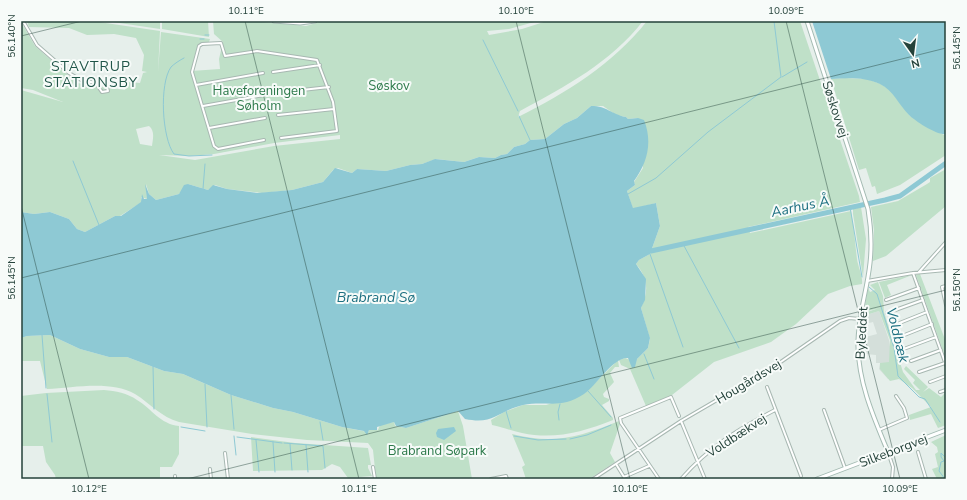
<svg xmlns="http://www.w3.org/2000/svg" width="967" height="500" font-family="'Nunito Sans',sans-serif">
<style>
.built{fill:#d4dfda}
.green{fill:#bfe0c8;fill-rule:evenodd}
.water{fill:#8ec9d4}
.lines{fill:none;stroke-linecap:round;stroke-linejoin:round}
.stream{stroke:#8ec9d4;stroke-width:1}
.river{stroke:#8ec9d4;stroke-width:5}
.street-casing{stroke:#a8b8b2;stroke-width:4}
.secondary-casing{stroke:#a4bbb3;stroke-width:5}
.street{stroke:#fff;stroke-width:2}
.secondary{stroke:#fff;stroke-width:3}
.ticks{fill:none;stroke:#24423a;stroke-width:1;stroke-opacity:0.45}
.labels{text-anchor:middle;stroke-width:4;stroke-linejoin:round;paint-order:stroke}
.park-label{font-size:13px;fill:#2d7a4b;stroke:#f7fbf9}
.street-label{font-size:13px;fill:#24423a;stroke:#f7fbf9}
.neighbourhood-label{font-size:14px;letter-spacing:1px;fill:#1f5548;stroke:#f7fbf9}
.water-label{font-size:14px;font-style:italic;fill:#1c6f80;stroke:#f7fbf9}
.neatline{fill:none;stroke:#24423a;stroke-width:1.5}
.ticks-label{font-size:10px;text-anchor:middle;fill:#24423a}
</style>
<rect width="100%" height="100%" fill="#e6efeb"/>
<path class="built" d="M879,311L889,340L895,378L888,379L879,369L880,363H876V355L866,354L862,342V338L877,334L873,322L865,324L863,316Z"/>
<path class="green" d="M27,21H92L160,31L158,72L161,32L210,39L209,42C194,42 195,59 191,71L220,69L219,59L223,42L214,34L213,21H250L306,26L323,21H538L509,29L487,31L489,35L522,29L547,21H643C610,63 566,86 520,111L518,117C566,93 613,64 647,21H800L859,196L860,202L748,227L750,233L851,211C854,228 855,242 857,259C858,267 863,276 862,284L850,286L828,294L796,324L771,342L714,362L672,395L646,406L630,369L621,365L619,360L625,358L630,360L637,359L648,348L650,339L641,308C649,291 648,278 636,264L639,260L650,254L660,226L656,203L633,209L627,191L635,185L634,182L643,168L638,118L628,119L626,117L616,115L603,106H591L577,118L564,124L545,139L530,140L525,144L514,147L507,154L501,155L495,158L479,157L464,162L436,159L422,164L410,165L386,171L357,169L352,173L338,168L333,170L323,182L292,190L262,193L227,189L215,185L208,190L188,184L179,194L156,200L149,194L146,184L147,199L141,197L142,202L120,216H115L85,232L77,229L69,219L50,212L34,214L21,212V90L63,102L33,90L21,88V22L35,46L77,83L125,90L128,82L140,83L143,73L147,72L142,71L144,55L136,38L114,34L87,35L69,28L29,27ZM149,126C155,131 153,138 152,146L140,144L136,129ZM340,135V139L274,146L195,160L159,155L190,156L214,154L274,143Z
M106,21H160V29Z
M162,21H208L209,37L162,29Z
M845,78L867,79L881,84L891,91L910,116L944,135L946,134V155L900,185L877,194L875,186L872,187L866,168L859,170L831,79Z
M946,169V206L886,256L873,261L874,230L871,207L898,201L927,184L930,182V178Z
M861,207L866,239L863,277L853,214V209Z
M920,274L946,342V359L916,275Z
M912,275L887,285L891,295L885,298L879,282Z
M878,282L883,296L884,312L903,372L916,390H920L913,383L915,380L904,369L906,366L928,387L923,392L929,388L941,397L946,392V425L938,428L931,414L910,420L909,415L931,407L912,388L899,379L890,381L880,369V363L889,362L890,340L879,311L863,316L864,313L879,308L864,312L868,288L870,292L875,290L870,285Z
M50,335L80,349L109,357H127L164,371L183,374L231,395L273,408L293,412L342,427L368,432L369,430H378L380,425L394,422L395,426L406,428L458,411L463,426L472,479H376L373,450L368,443L307,440L252,434L179,422C161,417 151,404 135,394C110,380 74,388 47,389L40,361H21V338L27,336Z
M618,360L619,367H615L610,373L614,382L603,394L604,397L609,399V401L602,405L613,418V420C583,432 554,440 522,433C512,431 502,427 492,425L491,420L504,412L523,405H546L585,393Z
M104,390C116,391 127,393 137,400C152,409 160,424 179,426V454L172,467H160V479H56L55,475L46,462L43,446H21V396L46,393Z
M619,421L620,424L610,453L615,462L589,479H526L522,467L525,465L512,434C554,445 579,437 619,421Z
M946,435V479H937L932,469L938,467L935,454L938,452L937,447L931,442Z
M251,437L295,443L368,448L371,465H368V468L372,476L348,478L340,467L332,464L322,470L253,471Z"/>
<path class="water" d="M812,21H946V134C938,136 915,121 909,115C899,105 893,90 880,84C865,77 848,78 831,79Z
M591,106C608,106 610,114 626,117L628,119L638,118L644,120C653,143 647,163 634,181L635,185L627,191L633,208L656,203L660,226L650,254L639,260L636,264L646,279L645,300L641,308L650,338L648,348L637,359L635,367L632,368L628,358C613,357 597,385 584,394C560,410 547,400 523,405C497,411 495,425 465,419L458,411L406,428L396,426L394,422L377,427V430H369L367,435L364,431L342,427L293,412L273,408L231,395L183,374L164,371L127,357H109L80,349L50,335L27,336L21,338V212L34,214L50,212L69,219L77,229L85,232L115,216H121L141,202L142,194L144,199H147L145,184L149,194L156,200L179,194L184,185L188,184L208,190L213,185L227,189L257,193L292,190L323,182L335,168L352,173L357,169L386,171L410,165L422,164L435,159L464,162L479,157L495,158L501,155L507,154L514,147L525,144L530,140L545,139L564,124L577,118Z
M454,427L456,431L444,440L437,437L436,433L438,429Z"/>
<g class="lines">
<path class="stream" d="M205,35H209
M200,39H204
M483,40L518,111
M184,58C180,60 174,64 171,67C159,84 162,138 174,154L189,156L212,155
M782,77L807,62
M519,116L530,140
M73,161L99,225
M203,189L205,164
M628,194L656,178L708,132L781,77L774,21
M850,207L862,277
M683,244L739,348
M650,254L683,347
M869,287L877,294L894,348L898,376L919,397L925,399L940,422
M42,335L46,388
M644,354L654,379
M153,366L154,409
M205,384L207,427
M588,391L611,417
M47,394L52,442
M231,395L234,429
M506,411L511,428
M559,420L558,412L560,404
M320,422L323,440
M181,427L205,431
M234,436L236,455
M514,436L538,440L566,439
M237,437L282,443
M570,439L587,435L611,425
M256,440L259,472
M273,442L275,472
M284,443L323,446L325,468
M290,444L292,470
M306,445L308,472
M946,452V457
M945,479L939,471L941,462L944,461L941,457V453L946,458"/>
<path class="river" d="M651,251L885,200L900,196L946,163"/>
<defs>
<path id="street" d="M23,21L37,45L69,73L83,81L106,84L108,91L102,92L95,82
M273,72L320,65
M196,85L263,73
M275,93L329,87
M203,106L264,95
M278,115L334,109
M209,128L265,118
M264,140L218,149L214,146L192,72L199,46L202,44L221,43L225,56L257,51L317,60L333,102L337,131L281,138
M919,272L946,242
M913,273L946,365
M867,281L913,273L946,270
M946,286L942,287L946,305
M886,300L919,288
M887,313L923,300
M892,326L927,312
M897,338L932,324
M901,350L936,337
M911,361L941,350
M919,372L945,363
M930,382L946,376
M767,387L801,476
M940,392L946,390
M824,410L845,468
M681,421L705,479
M879,430L907,418L904,408L896,396
M888,452L893,467L892,479
M918,452L926,479
M225,453L228,479
M616,464L624,477L649,466
M373,467L375,479
M210,469L211,479
M175,476V479
M491,479L506,476L507,479
M593,479L681,421L772,368L840,321L849,318L860,319
M659,479L621,423L620,418L671,397L679,416
M681,479C710,446 737,430 775,410"/>
<path id="secondary" d="M274,21L300,23L315,21
M807,21L868,209C871,227 872,245 870,263C867,292 857,319 858,347C859,385 874,418 888,452
M817,479L946,430"/>
</defs>
<use href="#street" class="street-casing"/>
<use href="#secondary" class="secondary-casing"/>
<use href="#street" class="street"/>
<use href="#secondary" class="secondary"/>
</g>
<path class="ticks" d="M245,21L359,479M516,21L630,479M786,21L900,479M21,36L82,21M21,206L89,479M21,278L946,48M187,479L946,290"/>
<g class="labels">
<g class="park-label">
<text x="389" y="90">Søskov</text>
<text x="259" y="95">Haveforeningen<tspan x="259" dy="15">Søholm</tspan></text>
<text x="437" y="455">Brabrand Søpark</text>
</g>
<g class="street-label">
<text transform="translate(836 109) rotate(72)" y="5">Søskovvej</text>
<text transform="translate(861 333) rotate(-87)" y="5">Byleddet</text>
<text transform="translate(748 381) rotate(-31)" y="5">Hougårdsvej</text>
<text transform="translate(736 435) rotate(-33)" y="5">Voldbækvej</text>
<text transform="translate(893 450) rotate(-21)" y="5">Silkeborgvej</text>
</g>
<g class="neighbourhood-label">
<text x="91" y="71">STAVTRUP<tspan x="91" dy="16">STATIONSBY</tspan></text>
</g>
<g class="water-label">
<text transform="translate(800 206) rotate(-12)" y="5">Aarhus Å</text>
<text x="376" y="302">Brabrand Sø</text>
<text transform="translate(898 335) rotate(76)" y="5">Voldbæk</text>
</g>
</g>
<rect width="967" height="500" fill="none" stroke="#f7fbf9" stroke-width="44"/>
<g transform="translate(913 54) rotate(166)" stroke="#f7fbf9" stroke-width="3" paint-order="stroke">
<path d="M0-3L7 15L0 10L-7 15Z" fill="#24423a"/>
<text y="-6" font-size="11" font-weight="bold" text-anchor="middle" fill="#24423a">N</text>
</g>
<rect x="22" y="22" width="923" height="456" class="neatline"/>
<g class="ticks-label">
<text x="246" y="14">10.11°E</text>
<text x="516" y="14">10.10°E</text>
<text x="786" y="14">10.09°E</text>
<text transform="translate(11 36) rotate(-90)" y="4">56.140°N</text>
<text transform="translate(956 48) rotate(-90)" y="4">56.145°N</text>
<text transform="translate(11 278) rotate(-90)" y="4">56.145°N</text>
<text transform="translate(956 290) rotate(-90)" y="4">56.150°N</text>
<text x="89" y="492">10.12°E</text>
<text x="359" y="492">10.11°E</text>
<text x="630" y="492">10.10°E</text>
<text x="900" y="492">10.09°E</text>
</g>
</svg>
